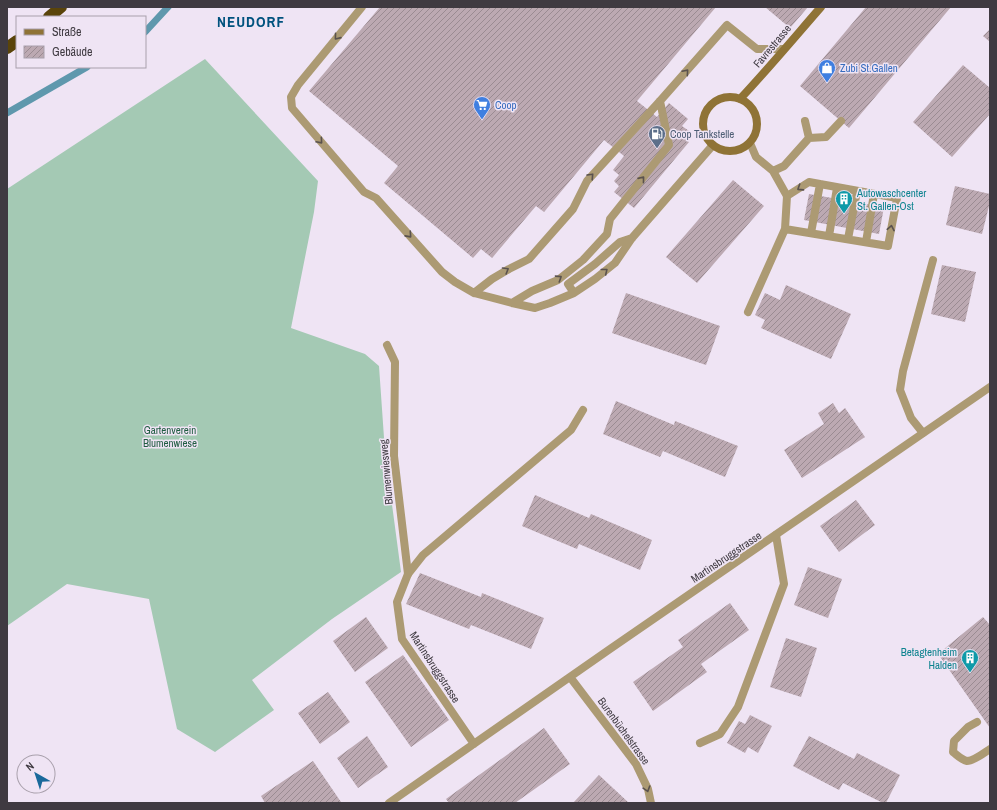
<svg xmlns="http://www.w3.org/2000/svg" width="997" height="810" font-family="'Archivo Narrow',sans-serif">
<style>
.garden{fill:#a4c9b4}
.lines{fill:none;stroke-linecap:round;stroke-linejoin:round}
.stream{stroke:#5f98ad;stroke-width:7}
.building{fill:url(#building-hatch)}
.lane{stroke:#ac9a73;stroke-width:8}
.street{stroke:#ac9a73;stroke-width:8}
.secondary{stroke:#8f7336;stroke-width:8}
.highway{stroke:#5a440a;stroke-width:12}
.oneway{stroke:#5a524e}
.labels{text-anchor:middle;stroke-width:3;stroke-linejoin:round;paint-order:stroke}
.street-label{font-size:11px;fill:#3f3a41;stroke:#efe4f4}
.shop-label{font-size:11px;fill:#366cbe;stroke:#efe4f4;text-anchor:start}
.service-label{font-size:11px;fill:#4e5e75;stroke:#efe4f4;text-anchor:start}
.culture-label{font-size:11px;fill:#0d838f;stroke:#efe4f4;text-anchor:start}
.park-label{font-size:11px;fill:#1f5c41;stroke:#efe4f4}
.district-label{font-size:15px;font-weight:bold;letter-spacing:1px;fill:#00527e;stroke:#efe4f4}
</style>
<defs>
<pattern id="building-hatch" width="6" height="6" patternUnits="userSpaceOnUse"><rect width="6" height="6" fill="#bca9b2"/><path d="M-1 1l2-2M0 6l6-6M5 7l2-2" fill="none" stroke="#9a8b92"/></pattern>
</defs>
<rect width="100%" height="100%" fill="#efe4f4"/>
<path class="garden" d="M205,59L318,181L314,212L291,328L365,354L379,366L385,452L401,572L332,619L252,680L274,710L215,752L177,729L149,599L67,584L7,626V189Z"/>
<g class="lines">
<path class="stream" d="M145,32L168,7
M7,113L87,67"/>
</g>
<path class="building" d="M380,7H716L637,101L657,117L669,103L688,119L682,126L689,131L683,137L689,142L634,208L614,192L619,186L614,181L619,175L613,170L624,156L604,140L544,212L536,206L492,258L481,249L473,258L384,183L398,166L309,91Z
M765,7H808L790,28Z
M866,7H951L849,128L800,86Z
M990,29V42L983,36Z
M963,65L990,88V114L952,157L913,122Z
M733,180L764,206L697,283L666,257Z
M955,186L990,194V202L982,234L946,225Z
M809,194L884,207L879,234L804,220Z
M942,265L976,272L965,322L931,314Z
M786,285L851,314L831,359L761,328L765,320L755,315L765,293L780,300Z
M626,293L720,326L706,365L612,333Z
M616,401L674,425L675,421L738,446L725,477L663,451L660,457L603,434Z
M833,403L839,413L845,408L865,437L802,478L784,450L824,424L818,413Z
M535,495L589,518L591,514L652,540L640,570L579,544L577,549L522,526Z
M856,500L875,525L839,552L820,526Z
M808,567L842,579L828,618L794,605Z
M420,573L481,597L482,593L544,618L531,649L471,625L469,629L406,604Z
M730,603L749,630L701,664L707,672L653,711L633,682L683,647L678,640Z
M366,617L388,648L355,672L333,641Z
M983,617L990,625V728L938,654Z
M786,638L817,648L801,697L770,687Z
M403,655L449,720L411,747L365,682Z
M328,692L350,722L320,744L298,713Z
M750,715L772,726L758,753L748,747L745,753L727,743L739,721L745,724Z
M544,728L570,764L515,803H449L446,799Z
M367,736L388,767L358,788L337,758Z
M809,736L854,759L857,753L900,775L886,803H883L843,783L839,790L793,766Z
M313,761L341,802L340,803H265L261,796Z
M599,775L629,803H573Z"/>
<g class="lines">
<path class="lane" d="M362,7L298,85L291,97L292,108L364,192L376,198L442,272L455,282L474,293L512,303L535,308L550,303L574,293L595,279L615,263L632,238L713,145
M805,121L809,138
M773,171L784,166L809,138L826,137L841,121
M785,229L888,246L897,198L809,182L787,196
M811,233L820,184
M829,236L837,188
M848,239L857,191
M866,242L874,194
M474,293L492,279L509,269L529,259L573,209L587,181L660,101L727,25L757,49H783
M574,293L568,284L595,264L620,242L632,238
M512,303L532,291L558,280L583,260L607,234L610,219L669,145L660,101
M748,312L785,229L787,196L773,171L756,157L750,143
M387,345L395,362L394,456L408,574
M923,433L911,418L900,390L903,371L933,260
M977,722L968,727L954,741L953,752C957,755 962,760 967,761C974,761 984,753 990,749
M700,743L720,734L738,707L784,584L776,535"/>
<path class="street" d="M570,677L636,764L648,789L651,803
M474,744L402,639L397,602L408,574L423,555L571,430L583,410
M389,803L610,649L990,387"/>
<path class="secondary" d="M703 124a27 27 0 1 1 54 0a27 27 0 1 1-54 0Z
M740,99C768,69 794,38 821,7"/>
<path class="highway" d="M49,17L61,7
M7,48L17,41"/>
</g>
<defs><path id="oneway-chevron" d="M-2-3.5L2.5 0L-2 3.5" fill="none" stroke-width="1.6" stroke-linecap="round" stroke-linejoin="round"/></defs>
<g class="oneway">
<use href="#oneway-chevron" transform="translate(337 37) rotate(129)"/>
<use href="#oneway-chevron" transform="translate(686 72) rotate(-49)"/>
<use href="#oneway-chevron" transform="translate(320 141) rotate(49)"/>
<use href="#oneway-chevron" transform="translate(591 176) rotate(-47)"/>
<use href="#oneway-chevron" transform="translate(642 179) rotate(-51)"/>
<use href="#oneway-chevron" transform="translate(800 188) rotate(147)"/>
<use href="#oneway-chevron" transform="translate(891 228) rotate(-79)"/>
<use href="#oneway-chevron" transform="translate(409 235) rotate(48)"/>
<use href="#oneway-chevron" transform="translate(506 270) rotate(-31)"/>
<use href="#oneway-chevron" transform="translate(605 271) rotate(-39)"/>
<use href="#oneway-chevron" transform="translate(559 278) rotate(-33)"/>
<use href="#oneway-chevron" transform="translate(647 789) rotate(73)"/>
</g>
<defs>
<symbol id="shop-pin" viewBox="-11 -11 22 30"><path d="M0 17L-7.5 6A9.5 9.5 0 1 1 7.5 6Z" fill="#3f7fe0" stroke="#efe4f4"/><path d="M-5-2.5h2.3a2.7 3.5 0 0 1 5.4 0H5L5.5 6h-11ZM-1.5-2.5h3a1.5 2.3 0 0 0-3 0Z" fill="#fff"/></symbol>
<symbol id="supermarket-pin" viewBox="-11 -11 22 30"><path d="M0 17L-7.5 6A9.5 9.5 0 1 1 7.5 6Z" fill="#3f7fe0" stroke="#efe4f4"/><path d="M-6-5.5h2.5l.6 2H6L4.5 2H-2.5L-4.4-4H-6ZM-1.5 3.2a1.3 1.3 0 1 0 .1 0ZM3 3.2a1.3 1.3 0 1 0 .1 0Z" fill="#fff"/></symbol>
<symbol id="fuel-pin" viewBox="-11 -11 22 30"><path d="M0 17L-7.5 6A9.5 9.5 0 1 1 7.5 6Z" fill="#5c6f8a" stroke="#efe4f4"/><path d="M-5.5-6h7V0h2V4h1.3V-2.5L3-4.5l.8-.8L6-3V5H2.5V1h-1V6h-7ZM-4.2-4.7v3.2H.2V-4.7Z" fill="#fff"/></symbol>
<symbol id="building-pin" viewBox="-11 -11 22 30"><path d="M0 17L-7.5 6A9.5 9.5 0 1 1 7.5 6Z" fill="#0f9aa8" stroke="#efe4f4"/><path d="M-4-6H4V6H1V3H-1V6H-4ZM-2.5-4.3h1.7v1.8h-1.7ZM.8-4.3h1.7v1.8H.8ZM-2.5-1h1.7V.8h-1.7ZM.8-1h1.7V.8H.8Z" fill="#fff"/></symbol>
</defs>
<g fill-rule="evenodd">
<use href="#shop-pin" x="817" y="58" width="20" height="27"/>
<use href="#supermarket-pin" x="472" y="95" width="20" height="27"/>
<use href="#fuel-pin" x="647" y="124" width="20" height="27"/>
<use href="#building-pin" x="834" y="189" width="20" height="27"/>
<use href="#building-pin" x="960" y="648" width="20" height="27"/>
</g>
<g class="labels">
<g class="street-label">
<text transform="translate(772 46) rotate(-50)" y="4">Favrestrasse</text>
<text transform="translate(386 472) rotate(-95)" y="4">Blumenwiesweg</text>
<text transform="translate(726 557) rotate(-34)" y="4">Martinsbruggstrasse</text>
<text transform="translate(435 667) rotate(57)" y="4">Martinsbruggstrasse</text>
<text transform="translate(624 731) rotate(54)" y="4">Burenbüchelstrasse</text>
</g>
<g class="shop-label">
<text x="840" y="72">Zubi St.Gallen</text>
<text x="495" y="109">Coop</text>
</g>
<g class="service-label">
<text x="670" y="138">Coop Tankstelle</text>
</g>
<g class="culture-label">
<text x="857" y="197">Autowaschcenter<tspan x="857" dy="13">St. Gallen-Ost</tspan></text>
<text x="957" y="656" text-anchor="end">Betagtenheim<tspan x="957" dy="13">Halden</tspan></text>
</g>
<g class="park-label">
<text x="170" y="434">Gartenverein<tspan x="170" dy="13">Blumenwiese</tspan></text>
</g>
<g class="district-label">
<text x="251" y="27">NEUDORF</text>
</g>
</g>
<rect width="997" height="810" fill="none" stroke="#3f3a41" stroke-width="16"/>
<rect x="16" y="16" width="130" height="52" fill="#efe4f4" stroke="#a9a0ac"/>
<rect x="24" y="29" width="20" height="6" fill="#8f7336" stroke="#a9a0ac"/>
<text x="52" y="36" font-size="12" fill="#3f3a41">Straße</text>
<rect x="24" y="46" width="20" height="12" fill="url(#building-hatch)" stroke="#a9a0ac"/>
<text x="52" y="56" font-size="12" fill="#3f3a41">Gebäude</text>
<g transform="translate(36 774) rotate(321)"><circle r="19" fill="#efe4f4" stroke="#a9a0ac"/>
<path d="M0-3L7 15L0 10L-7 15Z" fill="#19699b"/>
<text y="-6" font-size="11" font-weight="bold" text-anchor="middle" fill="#3f3a41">N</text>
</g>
</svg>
